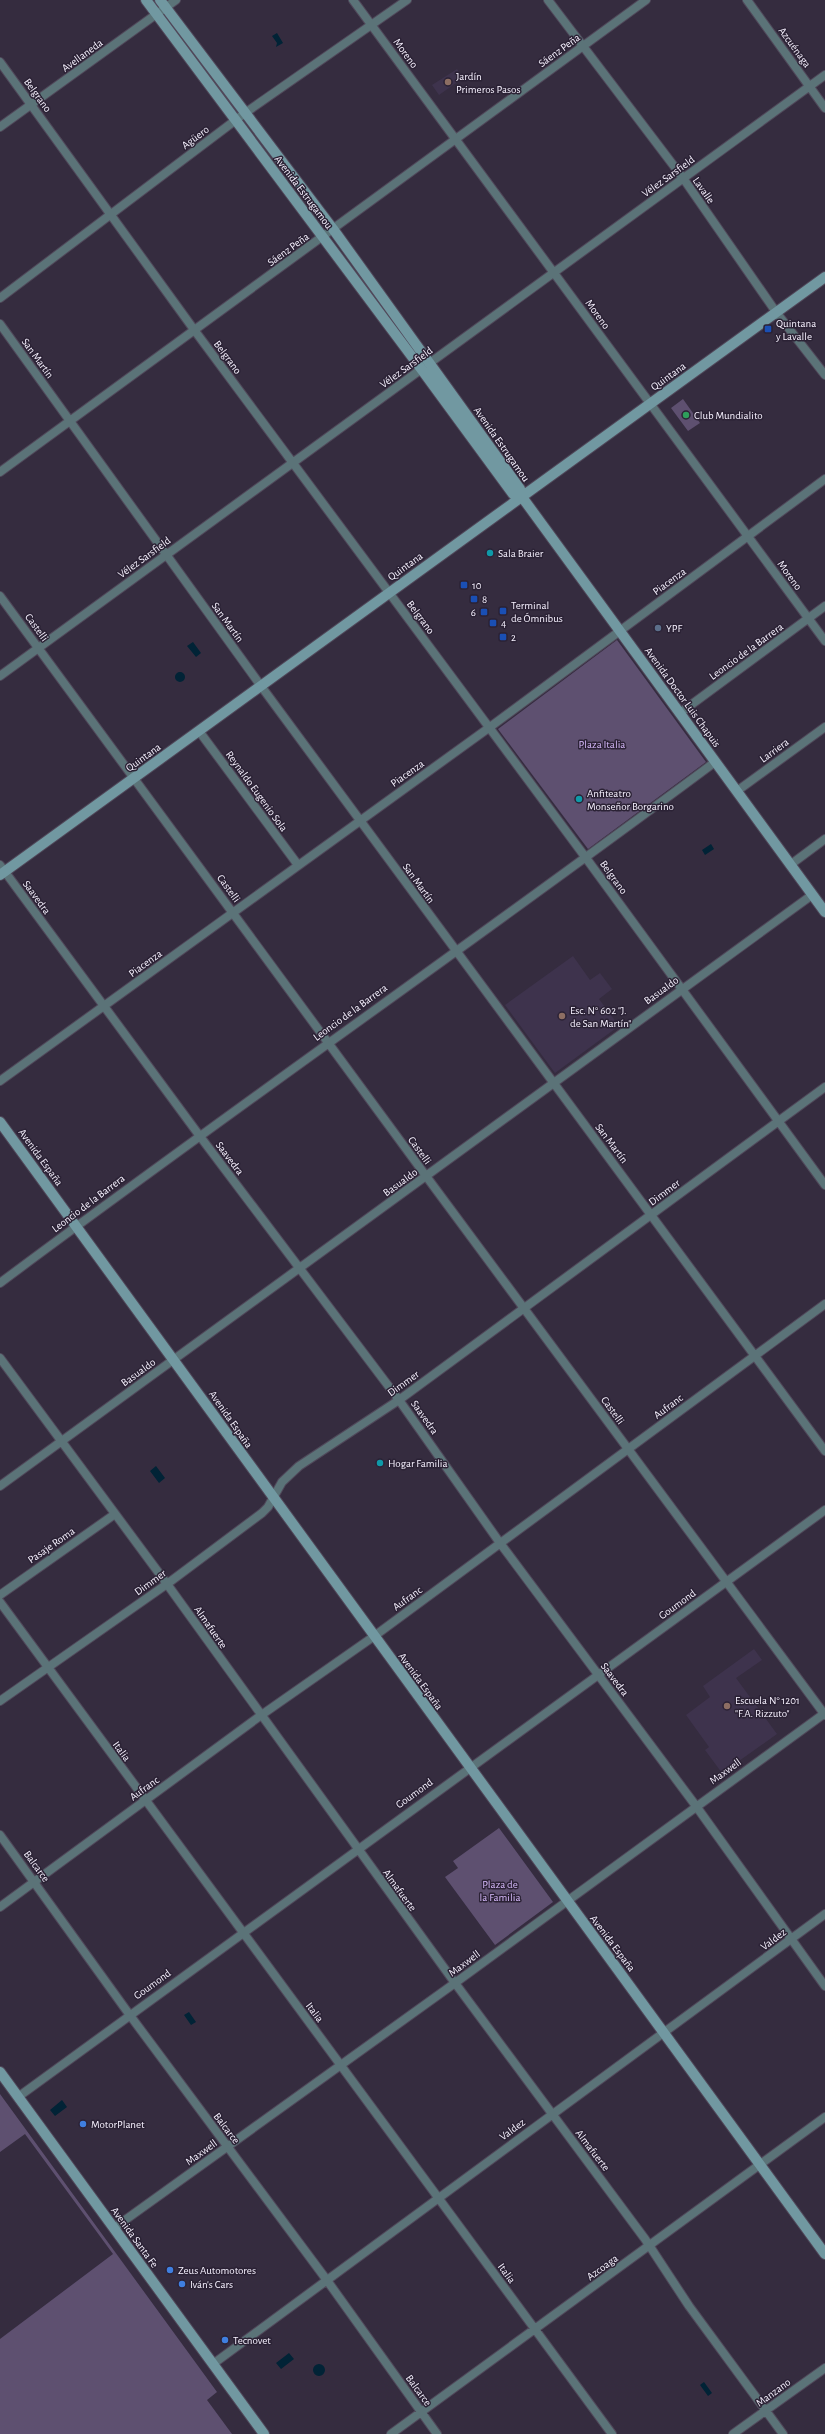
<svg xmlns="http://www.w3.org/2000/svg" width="825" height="2434" font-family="'Alegreya Sans',sans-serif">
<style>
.built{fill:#3e334d}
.green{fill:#5e5070}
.water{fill:#012336}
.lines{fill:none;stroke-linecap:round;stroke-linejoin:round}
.street-casing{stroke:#50485a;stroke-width:10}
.secondary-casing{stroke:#50485a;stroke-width:12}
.street{stroke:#5b7378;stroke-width:8}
.secondary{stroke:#7198a1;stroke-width:10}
.education-dot{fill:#8d6e63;stroke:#2b2235;stroke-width:1.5}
.transit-dot{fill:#1a4fb4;stroke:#2b2235;stroke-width:1.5}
.leisure-dot{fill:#2e9e5b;stroke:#2b2235;stroke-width:1.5}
.culture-dot{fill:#0f9aa8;stroke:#2b2235;stroke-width:1.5}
.service-dot{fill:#5c6f8a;stroke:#2b2235;stroke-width:1.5}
.shop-dot{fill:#3f7fe0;stroke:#2b2235;stroke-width:1.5}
.labels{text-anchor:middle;stroke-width:3;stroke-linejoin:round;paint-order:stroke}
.street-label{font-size:11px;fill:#f7f2ff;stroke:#2b2235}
.poi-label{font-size:11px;fill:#f7f2ff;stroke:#2b2235;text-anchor:start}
.park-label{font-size:11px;fill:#d7bafc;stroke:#2b2235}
</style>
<rect width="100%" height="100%" fill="#352c3f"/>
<path class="built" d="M457,69L463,78L439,95L432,85Z
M573,956L590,980L600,973L612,989L599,999L619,1026L555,1073L505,1005Z
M754,1649L762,1660L736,1678L777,1734L722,1773L705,1750L709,1747L686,1715L710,1697L703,1686Z"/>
<path class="green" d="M683,399L700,423L688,431L671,408Z
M617,640L706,762L588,849L498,729Z
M499,1828L553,1902L495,1945L445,1877L458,1868L453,1861Z
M0,2094L217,2392L207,2400L232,2434H0V2339L113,2254L25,2134L0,2152Z"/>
<path class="water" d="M277,33L283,43L276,47L277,43L272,36Z
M193,642L201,653L196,657L187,646Z
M175 677a5 5 0 1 1 10 0a5 5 0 1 1-10 0Z
M711,844L714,849L705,855L702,850Z
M156,1466L165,1478L159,1483L150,1471Z
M189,2012L196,2022L191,2025L184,2015Z
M62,2100L67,2107L55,2116L50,2110Z
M289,2353L294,2359L281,2369L276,2363Z
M313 2370a6 6 0 1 1 12 0a6 6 0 1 1-12 0Z
M704,2382L712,2393L708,2396L700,2385Z"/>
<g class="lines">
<defs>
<path id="street" d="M353,0L825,641
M548,0L683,178L776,312L825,375
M747,0L825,108
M0,62L195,331L586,858L825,1185
M0,127L176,0
M0,298L245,113L407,0
M0,324L261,686L825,1451
M0,472L646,0
M0,596L426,1176L825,1715
M0,676L825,75
M680,713L825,606
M199,731L298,865
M737,791L825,727
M0,865L199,1135L399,1400L500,1543L696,1806L825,1986
M790,865L825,839
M0,1081L490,727L825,479
M0,1283C237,1106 479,938 715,762
M0,1358L167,1584L455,1983L645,2239L689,2306L783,2434
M0,1486L812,895
M0,1595L115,1514
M0,1602L612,2434
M0,1701L167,1584L262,1513L268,1507L282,1482L299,1466L399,1400L825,1087
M0,1835L129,2014L326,2279L437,2434
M0,1907L260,1716L373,1637L825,1304
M18,2097L825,1510
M114,2228L455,1983L825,1713
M213,2364L825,1914
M391,2434L825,2117
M733,2434L825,2368"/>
<path id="secondary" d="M146,0L422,370L513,494L522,497
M160,0L333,229L520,489L522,497L825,912
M0,875L825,277
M0,1122L825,2254
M0,2072L264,2434"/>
</defs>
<use href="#street" class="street-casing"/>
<use href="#secondary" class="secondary-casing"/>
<use href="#street" class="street"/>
<use href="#secondary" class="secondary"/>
</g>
<g class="education-dot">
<circle cx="448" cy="82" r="4"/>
<circle cx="562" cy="1016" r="4"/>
<circle cx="727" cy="1706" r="4"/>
</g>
<g class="transit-dot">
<rect x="764" y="325" width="8" height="8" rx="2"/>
<rect x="460" y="581" width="8" height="8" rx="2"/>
<rect x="470" y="595" width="8" height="8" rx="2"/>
<rect x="499" y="607" width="8" height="8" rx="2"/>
<rect x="480" y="608" width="8" height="8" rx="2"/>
<rect x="489" y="619" width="8" height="8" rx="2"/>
<rect x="499" y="633" width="8" height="8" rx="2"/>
</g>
<circle class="leisure-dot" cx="686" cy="415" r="4"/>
<g class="culture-dot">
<circle cx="490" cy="553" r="4"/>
<circle cx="579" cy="799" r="4"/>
<circle cx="380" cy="1463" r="4"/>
</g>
<circle class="service-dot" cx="658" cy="628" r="4"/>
<g class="shop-dot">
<circle cx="83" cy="2124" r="4"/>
<circle cx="170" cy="2270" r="4"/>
<circle cx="182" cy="2284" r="4"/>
<circle cx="225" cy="2340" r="4"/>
</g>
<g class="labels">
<g class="street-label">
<text transform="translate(795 47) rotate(54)" y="4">Azcuénaga</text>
<text transform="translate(559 50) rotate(-36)" y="4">Sáenz Peña</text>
<text transform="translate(406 53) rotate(54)" y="4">Moreno</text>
<text transform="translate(82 55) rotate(-36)" y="4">Avellaneda</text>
<text transform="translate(38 95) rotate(54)" y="4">Belgrano</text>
<text transform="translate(195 137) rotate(-37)" y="4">Agüero</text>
<text transform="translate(668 176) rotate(-36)" y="4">Vélez Sarsfield</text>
<text transform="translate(704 190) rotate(55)" y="4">Lavalle</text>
<text transform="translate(304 192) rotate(53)" y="4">Avenida Estrugamou</text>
<text transform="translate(288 249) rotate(-36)" y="4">Sáenz Peña</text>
<text transform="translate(598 314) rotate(54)" y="4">Moreno</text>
<text transform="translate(228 357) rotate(53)" y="4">Belgrano</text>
<text transform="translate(38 358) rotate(54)" y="4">San Martín</text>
<text transform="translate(406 367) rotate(-36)" y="4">Vélez Sarsfield</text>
<text transform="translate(668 376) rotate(-36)" y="4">Quintana</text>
<text transform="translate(502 444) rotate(55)" y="4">Avenida Estrugamou</text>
<text transform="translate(144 557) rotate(-36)" y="4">Vélez Sarsfield</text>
<text transform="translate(405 566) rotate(-36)" y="4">Quintana</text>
<text transform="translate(790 575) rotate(54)" y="4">Moreno</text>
<text transform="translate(669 581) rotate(-36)" y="4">Piacenza</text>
<text transform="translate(421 617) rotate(53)" y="4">Belgrano</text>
<text transform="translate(228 622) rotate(54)" y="4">San Martín</text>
<text transform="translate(37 627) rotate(54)" y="4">Castelli</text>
<text transform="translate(746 651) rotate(-36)" y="4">Leoncio de la Barrera</text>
<text transform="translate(683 697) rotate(54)" y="4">Avenida Doctor Luis Chapuis</text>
<text transform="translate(774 750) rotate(-36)" y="4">Larriera</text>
<text transform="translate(143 757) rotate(-36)" y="4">Quintana</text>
<text transform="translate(407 773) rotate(-35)" y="4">Piacenza</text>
<text transform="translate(257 791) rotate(54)" y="4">Reynaldo Eugenio Sola</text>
<text transform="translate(614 877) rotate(54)" y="4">Belgrano</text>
<text transform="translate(419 883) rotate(54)" y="4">San Martín</text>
<text transform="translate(229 888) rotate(54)" y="4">Castelli</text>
<text transform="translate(37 897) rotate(54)" y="4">Saavedra</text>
<text transform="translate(145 963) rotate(-36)" y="4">Piacenza</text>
<text transform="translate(661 990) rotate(-36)" y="4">Basualdo</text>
<text transform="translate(350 1012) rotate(-36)" y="4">Leoncio de la Barrera</text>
<text transform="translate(612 1143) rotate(53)" y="4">San Martín</text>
<text transform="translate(420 1150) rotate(54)" y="4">Castelli</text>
<text transform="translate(41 1157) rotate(54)" y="4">Avenida España</text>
<text transform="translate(230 1158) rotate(53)" y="4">Saavedra</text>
<text transform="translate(400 1182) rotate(-36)" y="4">Basualdo</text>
<text transform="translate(664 1192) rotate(-37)" y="4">Dimmer</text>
<text transform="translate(88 1203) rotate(-37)" y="4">Leoncio de la Barrera</text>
<text transform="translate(138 1372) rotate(-36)" y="4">Basualdo</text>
<text transform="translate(403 1383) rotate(-36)" y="4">Dimmer</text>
<text transform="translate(668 1406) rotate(-37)" y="4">Aufranc</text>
<text transform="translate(613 1410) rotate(54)" y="4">Castelli</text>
<text transform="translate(425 1417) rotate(55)" y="4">Saavedra</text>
<text transform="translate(231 1419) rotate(55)" y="4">Avenida España</text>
<text transform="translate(51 1545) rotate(-35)" y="4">Pasaje Roma</text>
<text transform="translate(150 1582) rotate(-36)" y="4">Dimmer</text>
<text transform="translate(407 1598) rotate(-36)" y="4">Aufranc</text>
<text transform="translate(677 1604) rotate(-36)" y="4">Goumond</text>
<text transform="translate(211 1627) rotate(55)" y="4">Almafuerte</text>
<text transform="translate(615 1679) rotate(53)" y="4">Saavedra</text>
<text transform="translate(421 1681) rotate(54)" y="4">Avenida España</text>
<text transform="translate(122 1751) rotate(54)" y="4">Italia</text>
<text transform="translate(725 1771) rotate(-36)" y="4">Maxwell</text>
<text transform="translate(144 1788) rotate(-36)" y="4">Aufranc</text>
<text transform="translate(414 1793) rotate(-36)" y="4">Goumond</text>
<text transform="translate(37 1866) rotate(54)" y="4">Balcarce</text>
<text transform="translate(400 1890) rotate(54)" y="4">Almafuerte</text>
<text transform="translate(773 1939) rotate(-37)" y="4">Valdez</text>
<text transform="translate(613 1943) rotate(53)" y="4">Avenida España</text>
<text transform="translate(464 1963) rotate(-37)" y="4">Maxwell</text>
<text transform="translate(152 1984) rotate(-36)" y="4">Goumond</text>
<text transform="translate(315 2012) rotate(53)" y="4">Italia</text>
<text transform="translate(227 2128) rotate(53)" y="4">Balcarce</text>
<text transform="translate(512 2129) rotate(-36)" y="4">Valdez</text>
<text transform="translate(593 2150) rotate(53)" y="4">Almafuerte</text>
<text transform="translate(201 2152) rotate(-36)" y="4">Maxwell</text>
<text transform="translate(135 2237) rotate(54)" y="4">Avenida Santa Fe</text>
<text transform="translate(602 2267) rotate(-36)" y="4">Azcoaga</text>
<text transform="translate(507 2273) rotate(54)" y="4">Italia</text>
<text transform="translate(419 2390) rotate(54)" y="4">Balcarce</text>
<text transform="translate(773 2392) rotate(-36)" y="4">Manzano</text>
</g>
<g class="poi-label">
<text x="456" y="80">Jardín<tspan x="456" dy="13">Primeros Pasos</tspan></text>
<text x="776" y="327">Quintana<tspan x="776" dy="13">y Lavalle</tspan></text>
<text x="694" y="419">Club Mundialito</text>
<text x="498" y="557">Sala Braier</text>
<text x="472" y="589">10</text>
<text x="482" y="603">8</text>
<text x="511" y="609">Terminal<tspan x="511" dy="13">de Ómnibus</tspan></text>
<text x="476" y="616" text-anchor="end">6</text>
<text x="501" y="627">4</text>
<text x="666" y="632">YPF</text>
<text x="511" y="641">2</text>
<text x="587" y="797">Anfiteatro<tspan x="587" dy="13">Monseñor Borgarino</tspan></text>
<text x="570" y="1014">Esc. N° 602 "J.<tspan x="570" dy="13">de San Martín"</tspan></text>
<text x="388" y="1467">Hogar Familia</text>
<text x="735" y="1704">Escuela N° 1201<tspan x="735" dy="13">"F.A. Rizzuto"</tspan></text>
<text x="91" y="2128">MotorPlanet</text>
<text x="178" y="2274">Zeus Automotores</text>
<text x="190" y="2288">Iván's Cars</text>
<text x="233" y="2344">Tecnovet</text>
</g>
<g class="park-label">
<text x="602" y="748">Plaza Italia</text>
<text x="500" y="1888">Plaza de<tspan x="500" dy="13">la Familia</tspan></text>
</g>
</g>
</svg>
